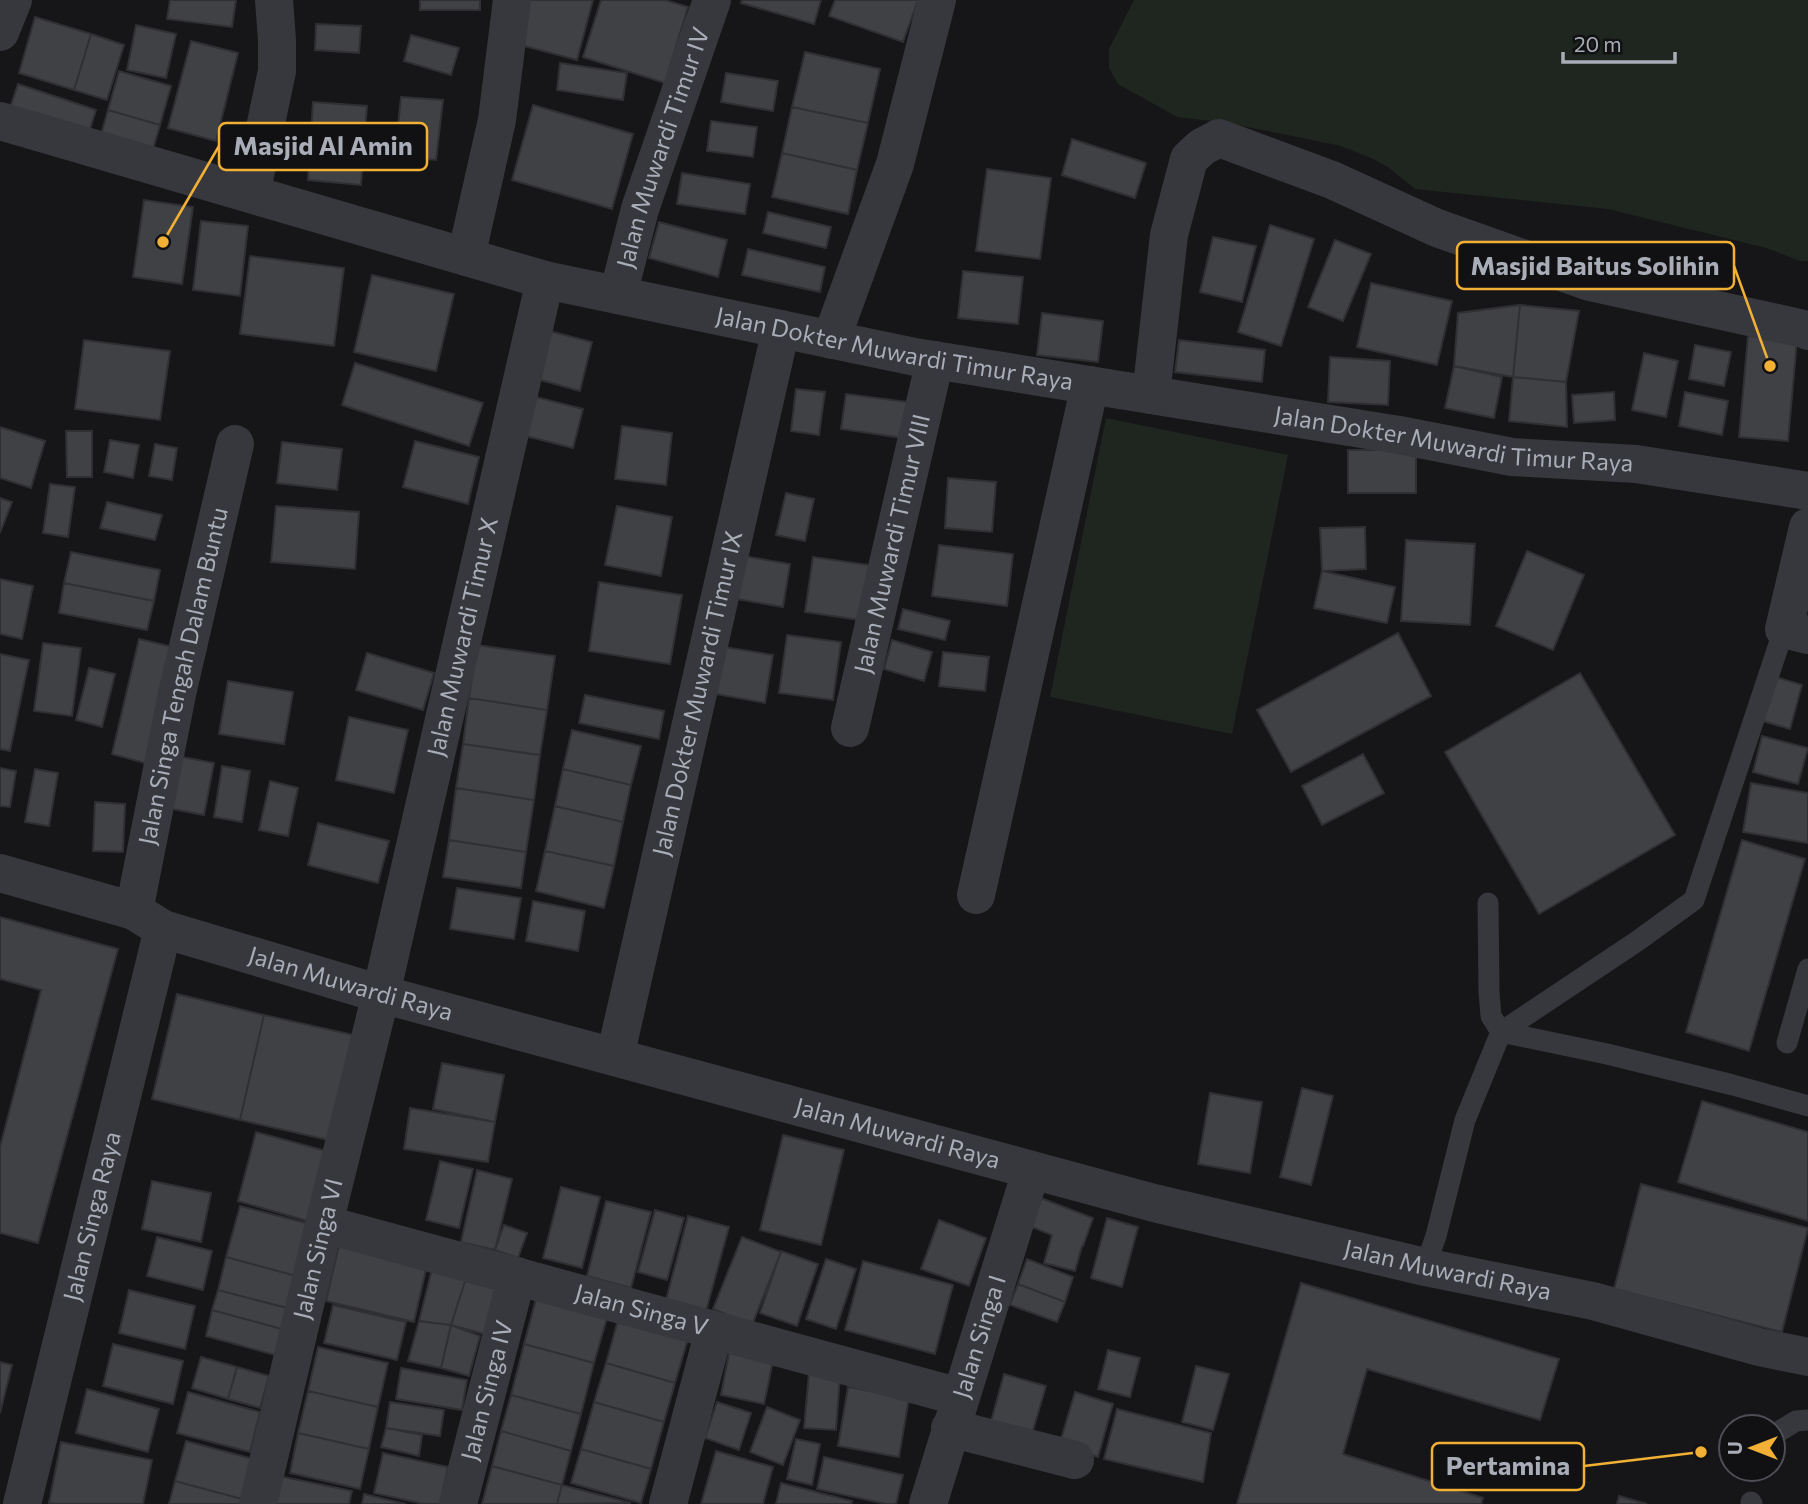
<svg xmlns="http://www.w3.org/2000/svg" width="1808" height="1504" font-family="Commissioner,sans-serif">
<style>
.green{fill:#1e261f}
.building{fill:#404145;stroke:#303034;stroke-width:2}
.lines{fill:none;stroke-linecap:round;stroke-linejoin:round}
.service{stroke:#37383d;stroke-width:21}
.minor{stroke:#37383d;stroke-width:38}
.labels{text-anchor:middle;stroke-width:5;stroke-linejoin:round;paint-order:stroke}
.street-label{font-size:24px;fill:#a8adb8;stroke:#111113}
.leader{fill:none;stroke:#f2b134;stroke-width:2.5}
.callout-dot{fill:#f2b134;stroke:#111113;stroke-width:2.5}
.callout{fill:#111113;stroke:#f2b134;stroke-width:2.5}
.callout-label{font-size:26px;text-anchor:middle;font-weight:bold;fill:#a8adb8}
</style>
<rect width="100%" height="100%" fill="#161618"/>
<path class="green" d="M1134,0H1808V261H1800L1766,248L1608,209L1415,189L1388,167L1373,159L1341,146L1228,123L1177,117L1118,84L1109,68V49Z
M1106,418L1288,455L1232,734L1050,697Z"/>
<path class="building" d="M170,0H236L232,27L167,19Z
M420,0H480V10H420Z
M524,0H593L577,60L513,43Z
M601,0H665L688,7L665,83L583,57Z
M742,0H821L814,24L741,3Z
M835,0H918L903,42L829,16Z
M35,17L91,34L74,90L19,73Z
M316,24L361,26L359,53L315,50Z
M136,25L176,34L166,78L127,70Z
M91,34L124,45L107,100L74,90Z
M411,35L459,48L451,75L404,61Z
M191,41L238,53L216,141L168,128Z
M805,52L880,69L868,123L792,107Z
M560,63L627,73L623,100L557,90Z
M119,71L171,86L160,125L108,110Z
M726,73L778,81L773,111L721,102Z
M18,84L96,110L87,139L8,114Z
M401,97L443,100L436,160L395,156Z
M313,102L367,106L361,185L308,180Z
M533,105L633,134L612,209L512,180Z
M792,107L868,123L857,170L782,153Z
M108,110L160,125L151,156L99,141Z
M711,121L757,127L753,157L707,151Z
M1072,139L1146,163L1135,198L1062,175Z
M782,153L857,170L848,214L772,197Z
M987,169L1051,178L1040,259L976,251Z
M682,173L750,184L745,214L677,204Z
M144,200L193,207L182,284L133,277Z
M768,212L831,227L826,248L763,233Z
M201,221L248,226L240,296L193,290Z
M659,222L727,240L718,277L649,258Z
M1270,225L1314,239L1281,346L1238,332Z
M1213,237L1256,246L1242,302L1200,292Z
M1335,240L1371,254L1343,321L1308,307Z
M748,249L825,267L820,292L742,275Z
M250,256L344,268L334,346L240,334Z
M963,271L1023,277L1018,324L958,318Z
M372,275L454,294L436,371L354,352Z
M1371,283L1452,301L1437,365L1357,347Z
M1520,305L1579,311L1566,382L1513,377Z
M1520,305L1513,377L1454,366L1458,313Z
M1042,313L1103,321L1098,362L1037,355Z
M549,331L592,342L580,391L537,379Z
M1748,336L1797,340L1788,441L1739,437Z
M84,340L170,351L160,420L75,409Z
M1179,340L1265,350L1262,382L1175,372Z
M1695,345L1731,352L1724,386L1689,379Z
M1644,353L1678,361L1666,417L1632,410Z
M1330,357L1390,361L1388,405L1328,402Z
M355,363L483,403L469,446L342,405Z
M1454,366L1502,377L1494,418L1445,408Z
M1513,377L1566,382L1567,427L1509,421Z
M796,389L825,392L819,435L791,431Z
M1614,392L1615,420L1574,423L1572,395Z
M1685,392L1728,401L1722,435L1679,426Z
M846,394L908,402L903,438L841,429Z
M528,395L583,409L573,448L518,434Z
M622,426L672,433L666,485L615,479Z
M0,427L45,441L31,488L0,478Z
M66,431H92V477H67Z
M110,440L139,445L133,478L104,472Z
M415,441L479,457L468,504L403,487Z
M282,442L342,449L337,490L277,483Z
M155,444L177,448L172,480L149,476Z
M1348,450H1416V493H1348Z
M948,478L996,482L992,532L945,528Z
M50,484L75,487L68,537L43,533Z
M786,493L814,499L805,541L776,535Z
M0,498L12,502L0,533Z
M107,502L162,515L155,540L100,528Z
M276,506L359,512L355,569L271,562Z
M617,506L672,517L661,576L605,565Z
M1365,527L1366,569L1322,571L1320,528Z
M1406,540L1475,544L1470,625L1401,621Z
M939,545L1013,554L1007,606L932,596Z
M1527,551L1584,575L1553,650L1496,626Z
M71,552L160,570L154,601L64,583Z
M738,555L790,564L783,607L731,598Z
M813,557L869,565L860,620L805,612Z
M1322,571L1395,587L1387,623L1314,608Z
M0,579L33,586L22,639L0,634Z
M599,582L682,595L670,664L589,651Z
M64,583L154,601L147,630L59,613Z
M903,609L950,621L945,640L898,629Z
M1398,633L1431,696L1291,772L1257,710Z
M787,635L841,642L833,700L779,693Z
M139,639L173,647L145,763L112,754Z
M892,640L932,652L924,681L884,669Z
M43,643L81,648L72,716L34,711Z
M477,645L555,656L547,710L469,698Z
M713,645L773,655L765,703L705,692Z
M943,652L989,657L985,691L939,686Z
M367,653L434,673L423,710L356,690Z
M0,654L29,660L10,751L0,749Z
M89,668L115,674L102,727L76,720Z
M1580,673L1675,835L1539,914L1445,752Z
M1772,676L1802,685L1790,729L1759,720Z
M228,681L293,692L284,744L219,734Z
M585,695L664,711L659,739L579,723Z
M469,698L547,710L540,755L463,744Z
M349,717L408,730L394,793L336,780Z
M572,730L641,746L631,785L563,769Z
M1762,736L1808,748L1798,784L1753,772Z
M463,744L540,755L534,800L456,788Z
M1363,754L1384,793L1322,825L1302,786Z
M172,755L214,763L204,815L162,807Z
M222,766L250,771L242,822L214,817Z
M0,768L16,771L10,807L0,806Z
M35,769L58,773L49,826L25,822Z
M563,769L631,785L623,822L555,806Z
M270,781L298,788L288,836L259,830Z
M1751,783L1808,793V843L1743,832Z
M456,788L534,800L526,852L449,840Z
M95,802L125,804L123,852L93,851Z
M555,806L623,822L614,866L545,851Z
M318,823L389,841L378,883L308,865Z
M449,840L526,852L521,888L443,877Z
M1742,840L1805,859L1749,1051L1686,1032Z
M545,851L614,866L604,908L536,891Z
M457,888L521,898L514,939L450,929Z
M533,901L585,911L578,951L526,941Z
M0,917L118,949L38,1243L0,1233V1147L41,990L0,979Z
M177,994L264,1015L240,1120L152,1099Z
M264,1015L358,1036L333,1141L240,1120Z
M442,1063L504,1075L495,1122L433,1109Z
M1302,1088L1333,1096L1311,1185L1280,1177Z
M1210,1093L1262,1102L1250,1173L1198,1164Z
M1702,1101L1808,1132V1221L1678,1182Z
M410,1108L495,1122L488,1162L404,1149Z
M256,1132L330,1152L311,1222L238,1201Z
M783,1135L844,1150L821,1245L760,1230Z
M440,1161L473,1169L459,1228L426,1220Z
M477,1170L512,1179L495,1250L461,1242Z
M152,1181L211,1193L201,1242L142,1229Z
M1641,1184L1808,1228L1782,1332L1614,1289Z
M561,1187L600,1197L582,1268L543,1258Z
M1038,1197L1093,1218L1083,1246H1082L1075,1271L1044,1263L1052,1235L1027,1225Z
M606,1201L651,1212L631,1288L587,1276Z
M240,1206L310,1224L296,1276L226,1257Z
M655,1210L684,1218L667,1280L638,1272Z
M688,1216L729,1227L706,1311L666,1300Z
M1107,1218L1138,1227L1122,1287L1091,1278Z
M939,1220L986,1238L969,1286L921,1269Z
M504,1225L527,1233L518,1258L495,1250Z
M157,1237L212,1251L203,1290L147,1276Z
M742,1237L781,1252L752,1325L713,1309Z
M339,1245L427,1265L414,1322L326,1301Z
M781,1251L818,1264L797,1326L760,1313Z
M226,1257L296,1276L287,1308L218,1290Z
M826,1259L856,1269L836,1329L806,1319Z
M1027,1259L1073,1277L1065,1302L1018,1284Z
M863,1261L953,1285L935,1354L845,1330Z
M432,1269L467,1275L451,1325L419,1321Z
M467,1275L497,1283L484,1334L451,1325Z
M1301,1283L1559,1359L1540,1420L1367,1369L1343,1454L1483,1498L1481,1504H1237Z
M1018,1284L1065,1302L1057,1322L1010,1305Z
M129,1290L195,1306L185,1349L119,1333Z
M218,1290L287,1308L282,1329L212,1310Z
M536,1299L607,1318L594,1363L524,1344Z
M333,1305L406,1322L397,1360L324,1343Z
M212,1310L282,1329L275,1355L206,1336Z
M620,1313L690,1332L675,1383L606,1363Z
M419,1321L451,1325L441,1368L408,1361Z
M451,1325L480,1336L469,1376L441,1368Z
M113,1344L183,1361L173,1404L103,1386Z
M524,1344L594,1363L581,1414L511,1395Z
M318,1347L388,1363L378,1407L308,1391Z
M1108,1350L1140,1358L1130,1397L1098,1389Z
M729,1353L773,1361L764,1404L721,1395Z
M201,1357L237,1367L228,1399L192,1388Z
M0,1362L12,1365L0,1413Z
M606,1363L675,1383L664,1422L594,1402Z
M1196,1366L1229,1374L1213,1430L1182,1422Z
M237,1367L269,1376L260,1408L228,1399Z
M401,1368L467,1380L462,1410L396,1399Z
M809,1373L840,1376L836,1430L804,1428Z
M1004,1374L1046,1386L1031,1437L990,1425Z
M848,1387L909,1398L899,1457L838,1446Z
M87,1389L159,1409L148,1452L76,1433Z
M308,1391L378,1407L369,1449L298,1433Z
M188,1392L260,1412L250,1452L177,1433Z
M1075,1392L1113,1404L1098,1457L1059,1446Z
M511,1395L581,1414L571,1451L501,1431Z
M390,1402L444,1410L440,1436L386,1428Z
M594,1402L664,1422L651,1469L581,1449Z
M717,1402L751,1413L739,1450L705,1438Z
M767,1407L800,1420L783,1465L750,1452Z
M1117,1409L1211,1433L1203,1482L1104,1459Z
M386,1428L422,1435L419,1456L381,1447Z
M501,1431L571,1451L562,1485L492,1466Z
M298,1433L369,1449L360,1489L290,1473Z
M796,1439L820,1444L812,1485L787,1479Z
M186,1441L253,1459L242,1499L175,1481Z
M61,1442L152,1460L143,1504H56L49,1503Z
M581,1449L651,1469L641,1503L571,1483Z
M716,1451L773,1467L763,1504H701Z
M383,1453L448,1467L440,1504H424L374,1493Z
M824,1457L903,1475L896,1504H886L817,1489Z
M492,1466L562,1485L557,1504H482Z
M274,1475L352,1491L349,1504H267Z
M175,1481L242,1499L241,1504H169Z
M781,1483L852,1501L851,1504H776Z
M562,1485L631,1503L557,1504Z
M364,1494L406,1504H362Z
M1619,1496L1647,1504H1617Z"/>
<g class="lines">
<path class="service" d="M1488,903L1489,992L1491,1016L1501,1032L1607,1054L1733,1085L1808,1106
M1787,1043L1808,969
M1425,1267L1436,1236L1465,1120L1501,1032L1636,942L1694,900L1784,629
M1773,1435L1796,1421L1808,1420
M1751,1502L1752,1504"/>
<g class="minor">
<path d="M0,32L13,0"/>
<path id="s1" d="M0,121L545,280L915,357L1399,435L1512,457L1636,464L1808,491"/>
<path d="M251,194L277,71V40L274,0"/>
<path d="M466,257L497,120L512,0"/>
<path id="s2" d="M618,295L640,209L712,0"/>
<path d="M831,340L895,164L937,0"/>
<path d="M1151,395L1169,235L1189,159L1202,147L1219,138L1332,180L1437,228L1590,282L1804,329L1808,331"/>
<path d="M1808,527L1784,629L1808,635"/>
<path id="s3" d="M850,728L935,360"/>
<path id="s4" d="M0,873L134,911L163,929L381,994L1154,1203L1425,1267L1593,1301L1759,1347L1808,1357"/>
<path d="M976,895L1090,385"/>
<path id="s5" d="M134,911L177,694L235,444"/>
<path id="s6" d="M615,1057L781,329"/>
<path id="s7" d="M324,1224L960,1397"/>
<path d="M950,1428L1075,1460"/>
<path id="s8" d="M22,1504L163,929"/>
<path id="s9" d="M258,1504L324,1224L381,994L545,280"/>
<path id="s10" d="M458,1504L517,1276"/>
<path d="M668,1504L714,1331"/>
<path id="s11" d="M928,1504L1031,1171"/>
</g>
</g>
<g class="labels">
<g class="street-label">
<text dy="8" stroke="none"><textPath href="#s2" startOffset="154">Jalan Muwardi Timur IV</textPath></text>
<text dy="8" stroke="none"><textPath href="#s1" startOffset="924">Jalan Dokter Muwardi Timur Raya</textPath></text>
<text dy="8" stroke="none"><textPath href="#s1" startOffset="1491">Jalan Dokter Muwardi Timur Raya</textPath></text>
<text dy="8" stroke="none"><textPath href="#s3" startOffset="189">Jalan Muwardi Timur VIII</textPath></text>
<text dy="8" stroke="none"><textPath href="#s9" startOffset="891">Jalan Muwardi Timur X</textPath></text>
<text dy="8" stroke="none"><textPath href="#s5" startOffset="240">Jalan Singa Tengah Dalam Buntu</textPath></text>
<text dy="8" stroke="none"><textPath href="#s6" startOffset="373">Jalan Dokter Muwardi Timur IX</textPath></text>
<text dy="8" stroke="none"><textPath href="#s4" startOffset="369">Jalan Muwardi Raya</textPath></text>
<text dy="8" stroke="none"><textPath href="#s4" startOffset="936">Jalan Muwardi Raya</textPath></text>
<text dy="8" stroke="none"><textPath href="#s8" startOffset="296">Jalan Singa Raya</textPath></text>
<text dy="8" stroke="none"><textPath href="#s9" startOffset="262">Jalan Singa VI</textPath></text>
<text dy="8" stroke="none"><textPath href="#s4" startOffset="1503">Jalan Muwardi Raya</textPath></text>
<text dy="8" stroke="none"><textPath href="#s7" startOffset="329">Jalan Singa V</textPath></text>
<text dy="8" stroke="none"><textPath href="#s11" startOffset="175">Jalan Singa I</textPath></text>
<text dy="8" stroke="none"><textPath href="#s10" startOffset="117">Jalan Singa IV</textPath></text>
</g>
</g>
<path class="leader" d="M163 242L219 146M1770 366L1734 266M1701 1452L1584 1466"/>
<g class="callout-dot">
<circle cx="163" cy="242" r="7"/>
<circle cx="1770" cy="366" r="7"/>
<circle cx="1701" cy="1452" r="7"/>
</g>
<g class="callout">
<rect x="219" y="123" width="208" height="47" rx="7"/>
<rect x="1457" y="242" width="277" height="47" rx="7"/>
<rect x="1432" y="1443" width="152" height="47" rx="7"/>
</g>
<g class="callout-label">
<text x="323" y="155">Masjid Al Amin</text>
<text x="1595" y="275">Masjid Baitus Solihin</text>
<text x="1508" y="1475">Pertamina</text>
</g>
<g transform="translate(1752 1448) rotate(270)"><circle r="33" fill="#111113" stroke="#4d4f55" stroke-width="2"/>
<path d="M0-5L12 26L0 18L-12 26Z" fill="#f2b134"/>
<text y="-10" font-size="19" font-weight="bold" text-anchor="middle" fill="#a8adb8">U</text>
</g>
<path d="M1563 52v10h112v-10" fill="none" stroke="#a8adb8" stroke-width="3.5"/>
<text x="1574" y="52" font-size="21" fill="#a8adb8" stroke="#111113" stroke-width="5" paint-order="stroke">20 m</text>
</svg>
